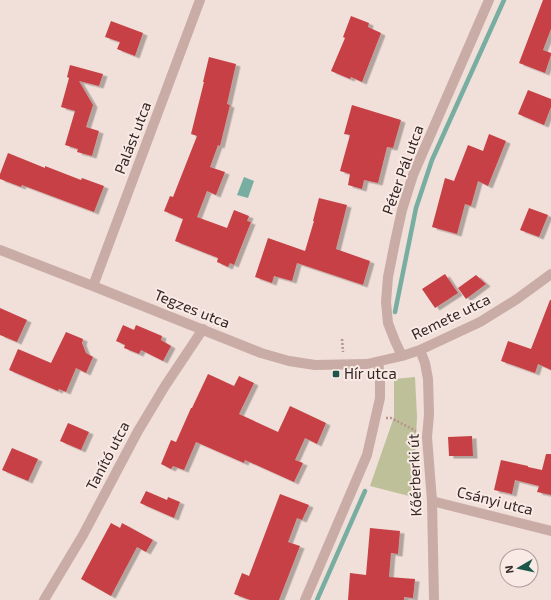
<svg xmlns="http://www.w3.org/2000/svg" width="551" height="600" font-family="'Exo 2',sans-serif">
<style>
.green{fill:#bdc099}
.water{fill:#78aea2}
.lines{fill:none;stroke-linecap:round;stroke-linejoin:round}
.stream{stroke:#78aea2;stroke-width:4.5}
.building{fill:#c74144;filter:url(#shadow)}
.path{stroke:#b5958f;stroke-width:2.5;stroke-dasharray:2 2;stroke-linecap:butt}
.minor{stroke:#c9aca5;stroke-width:10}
.poi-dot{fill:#1c564b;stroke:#f9eae5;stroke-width:1.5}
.labels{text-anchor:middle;stroke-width:4;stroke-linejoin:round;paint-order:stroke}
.street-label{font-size:15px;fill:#352726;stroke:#f9eae5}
.poi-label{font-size:15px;fill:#352726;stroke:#f9eae5;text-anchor:start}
</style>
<defs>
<filter id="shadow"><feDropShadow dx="4.5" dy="2.5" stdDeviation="0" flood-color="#0004"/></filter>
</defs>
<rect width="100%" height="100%" fill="#f1dfd9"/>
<path class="green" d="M415,377L417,417L413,497L370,486L394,417V379Z"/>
<path class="water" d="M244,177L254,181L248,198L237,195Z"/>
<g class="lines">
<path class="stream" d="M395,312L416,208L432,160L504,0
M317,600L365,491"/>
</g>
<path class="building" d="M543,0H551V29L543,50L551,53V55L545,73L519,63Z
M351,16L369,23L368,27L381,33L362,82L351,77L350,79L331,71L345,38L343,37Z
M111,21L143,33L135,56L117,49L120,42L105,37Z
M209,57L236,64L227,104L230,105L220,146L218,145L210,167L225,172L216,195L207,191L197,217L227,228L234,210L249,216L247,221L251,222L234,265L230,263L228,267L217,262L218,258L175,241L183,219L164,211L170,196L173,197L197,136L191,134L204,82H203Z
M70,65L103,74L99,86L79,81L93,105L86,127L99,131L92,156L77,152L78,149L65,145L75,111L61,107L69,78L67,77Z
M528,90L551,99V107L544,125L518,114Z
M352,105L401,120L393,148L387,147L378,183L364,180L362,189L348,185L350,174L340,171L350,135L344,134Z
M489,134L506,141L488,186L478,181L471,206L465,204L457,234L432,227L445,178L454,181L468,145L483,151Z
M8,153L45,168V166L81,180L82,178L104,186L94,212L22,185L21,187L0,179V174Z
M319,198L347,205L336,249L370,261L363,285L297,263L292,281L274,276L272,283L255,277L268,238L305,251L314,221H313Z
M529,208L548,215L539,237L520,230Z
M445,274L458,293L435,308L422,289Z
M476,275L486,284L466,299L458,288Z
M550,300H551V370L538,364L535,373L501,361L508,341L531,349Z
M0,308L27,320L17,342L0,335Z
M123,325L134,330L136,325L162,336L161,340L171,346L163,361L141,350L139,354L124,348L125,345L116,341Z
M66,332L83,339L82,343L86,353L93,357L86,373L76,368L66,392L59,389L58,391L9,370L18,349L51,363Z
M208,374L234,386L239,376L254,383L239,414L278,432L290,406L326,423L317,444L305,438L295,460L303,463L294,482L245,460L244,463L196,442L184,470L173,466L171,469L161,464L171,440L176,442L191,408H192Z
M68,423L89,432L81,450L60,441Z
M472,436L473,456H449L448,437Z
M12,448L38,459L28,481L2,470Z
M546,454H551V495L537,492L539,486L515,480L512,494L494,490L501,460L528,466V467L542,470Z
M146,491L167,500L168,497L180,502L174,518L140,503Z
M280,494L309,505L302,520L297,518L288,542L300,546L279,600H250L234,594L242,573L249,576Z
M111,523L120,528L122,523L153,540L146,552L137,547L111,596L81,579Z
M370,528L400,531L398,554L391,553L389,577L415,579L413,598L404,597V600H348L350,573L366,575Z"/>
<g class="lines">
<path class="path" d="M342,339L343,352
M386,418H391L416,431"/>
<path class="minor" d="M0,250L93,286L261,353L289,361L315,365L367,364L402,356L420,350L480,322L517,299L551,274
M93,286L200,0
M420,350L425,363L428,379L429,414L427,437L432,501L434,600
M402,356L395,341L388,323L386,302L388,277L395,242L402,210L413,175L489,0
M432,501L551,531
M44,600L83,535L138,431L165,386L203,329
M305,600L367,455L380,398V376L378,362"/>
</g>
<rect class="poi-dot" x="332" y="370" width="8" height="8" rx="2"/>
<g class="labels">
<g class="street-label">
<text transform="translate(133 138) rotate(-69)" y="5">Palást utca</text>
<text transform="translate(403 170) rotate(-70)" y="5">Péter Pál utca</text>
<text transform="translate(192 309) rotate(22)" y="5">Tegzes utca</text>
<text transform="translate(451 317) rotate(-26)" y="5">Remete utca</text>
<text transform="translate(108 456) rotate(-62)" y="5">Tanító utca</text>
<text transform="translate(415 475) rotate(-92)" y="5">Kőérberki út</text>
<text transform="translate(495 501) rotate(14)" y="5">Csányi utca</text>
</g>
<g class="poi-label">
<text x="344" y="379">Hír utca</text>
</g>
</g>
<g transform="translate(519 568) rotate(261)"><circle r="19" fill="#f9eae5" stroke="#ab9c99"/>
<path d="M0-3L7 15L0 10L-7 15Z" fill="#1c564b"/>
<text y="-6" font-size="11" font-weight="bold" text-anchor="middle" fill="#352726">N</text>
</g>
</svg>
